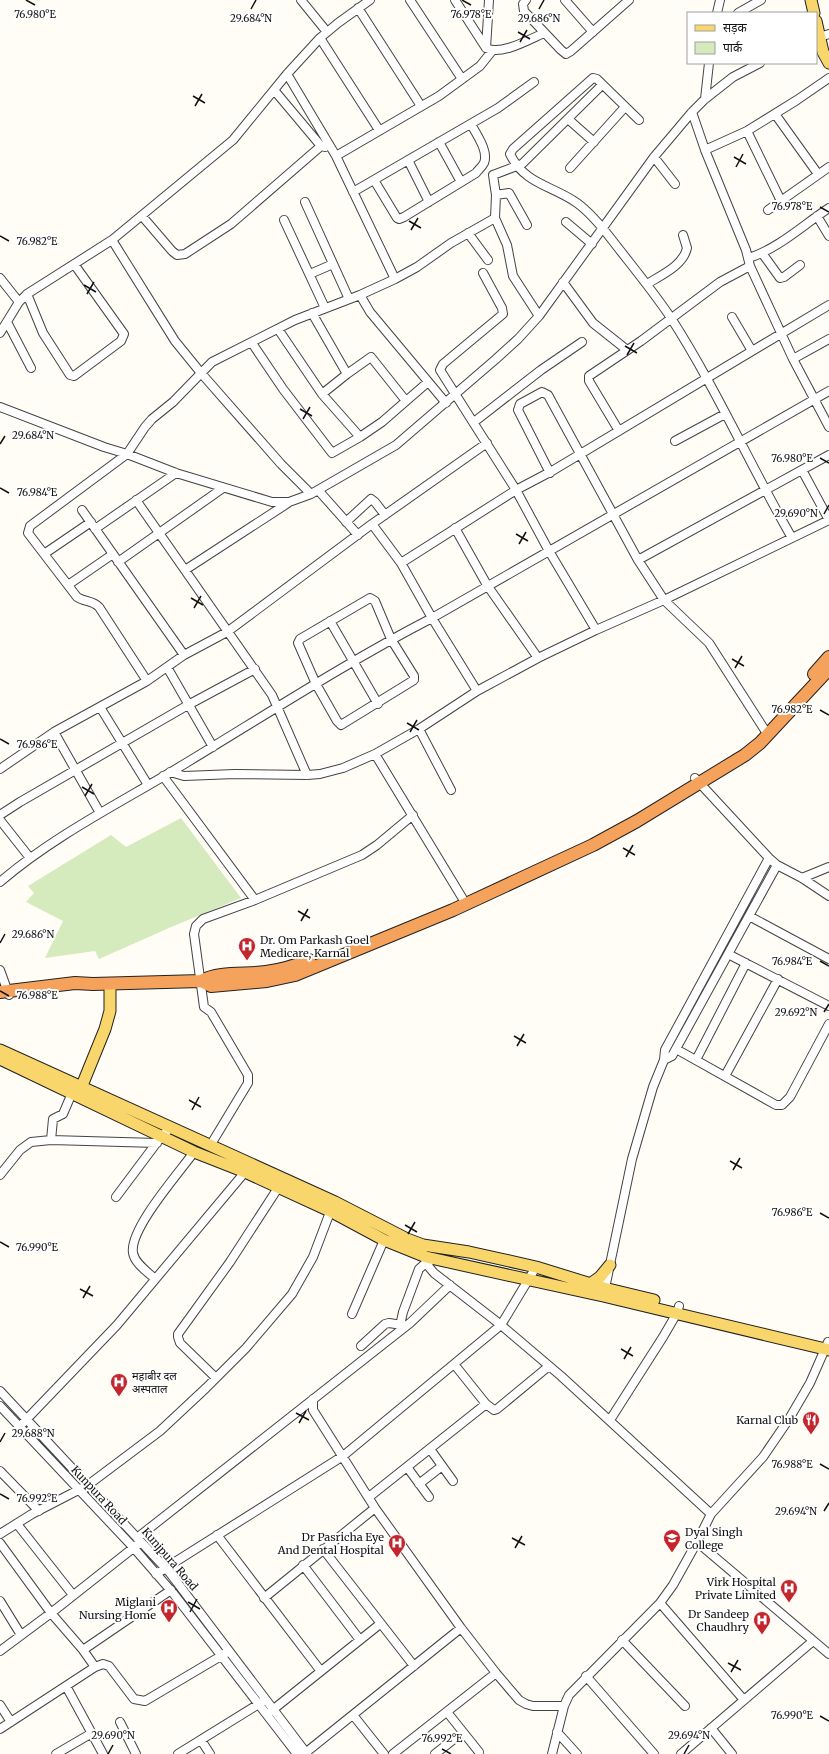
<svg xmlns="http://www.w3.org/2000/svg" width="829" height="1754" font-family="Merriweather,'Noto Sans Devanagari',serif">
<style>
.green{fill:#d5ebbd}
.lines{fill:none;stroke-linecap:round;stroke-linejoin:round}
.minor-casing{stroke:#444;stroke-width:10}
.major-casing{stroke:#222;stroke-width:13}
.highway-casing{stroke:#222;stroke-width:14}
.minor{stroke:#fff;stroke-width:8}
.major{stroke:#f9d66b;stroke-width:11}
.highway{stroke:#f5a25d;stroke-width:12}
.ticks{fill:none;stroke:#111;stroke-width:1.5}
.labels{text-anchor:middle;stroke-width:4;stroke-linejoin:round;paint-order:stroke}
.poi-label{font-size:11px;fill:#111;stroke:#fff;text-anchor:end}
.street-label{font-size:11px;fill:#111;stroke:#fff}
.ticks-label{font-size:10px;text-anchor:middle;fill:#111;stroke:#fff;stroke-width:4;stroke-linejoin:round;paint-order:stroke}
</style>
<rect width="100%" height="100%" fill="#fffdf5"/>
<path class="green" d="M181,818L241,898L169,928L99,959L95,951L45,958L63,921L26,902L34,893L28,886L111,835L126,847Z"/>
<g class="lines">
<defs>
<path id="minor" d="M301,0L327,32
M410,0L462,79
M455,0L486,48C501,56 530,39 544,33
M526,0L523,4L524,11L561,50L566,54L571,51L629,0
M565,0L593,32
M358,8L421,106
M717,13L720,0
M738,13L761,0
M320,38L379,130
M816,38L829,34
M486,48L489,0
M287,74L336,156L439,96L480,66L492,51
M274,90L321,146L325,147
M705,99L709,63
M692,112L705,150L746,250L750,266L793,359L829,427
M775,114L818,174
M568,119L594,142
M639,120L597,79L593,78L513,149L510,154C525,185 552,185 577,203C591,213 602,227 612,240C632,266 653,291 671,318C716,388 750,465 792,538
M747,131L781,201
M439,142L461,182
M705,150L747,131L797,100L829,78
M336,156L395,279
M654,157L675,184
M408,160L429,202
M570,168L625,107
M374,180L397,218L399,219L404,217L476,173C478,170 482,167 484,163C489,151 476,134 471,124
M353,192L498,108L534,82
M496,195L509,193L527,225
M305,202L349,299
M768,210L829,167
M142,216L172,251L177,255L185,254L231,224L321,146
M817,216L829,236
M284,220L325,308
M566,222L592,244
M468,233L488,260
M112,240L175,341L201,373L281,464L311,494
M762,253L780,278L784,277L800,265
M749,258C779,248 803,225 829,208
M483,273L502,308L503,314L443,364L440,370L516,490L549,551L596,630
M310,274L333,264
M0,278L19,302
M563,282L593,323L627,350
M647,284C661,275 683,266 687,248L683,235
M27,294L43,333L70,375L74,376L121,341L124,334L74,264
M360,295L370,312L446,403
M312,313L347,374
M539,316L513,276L507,245L495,218L496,195L493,175L522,164L602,85
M732,317L752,351
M7,322L31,368
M278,329L322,394L360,437
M0,333L19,302L27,294L112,240L233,140L287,74L320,38L338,23L370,0
M252,343L283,389L332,453L360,437L382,422L428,382
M793,359L829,339
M322,394L347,374L371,357L406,401
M0,407L104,447L127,454L176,473L272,502H289L311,494L396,445L496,359L518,339L539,316L654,157L692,112L705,99L733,77L760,63
M474,422L541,370L582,342
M619,431L589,381V376L641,341L720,282L750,266
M675,441L725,414
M550,473L518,410L520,404L542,392L548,395L638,560L664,600L709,643L768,735
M318,490L358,535
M136,500L272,695L307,775
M82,510L184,655
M346,522L371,499L375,502L385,515
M372,524L401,563L432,618L477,691
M455,528L487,585L538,658
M95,529L176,473
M44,554L91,522
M638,560L829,455
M118,562L223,488
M401,563L516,490L552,471L829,305
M185,570L288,503
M68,585L113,554
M370,598L375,601L391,639L414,676V680L341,725L337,721L316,684L298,643L300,639Z
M330,621L378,704
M167,667L213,747
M147,681L99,607C92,600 84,602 77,597L28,533L30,526L127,454L145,427L152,419L173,402L212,362L295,320L360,295L395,279L417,267L451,243L495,218
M100,707L148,785
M419,729L451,790
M54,732L100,813
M375,754L466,904
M0,769L54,732L147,681L184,655L227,632L372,524L487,443
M170,772L184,776L235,774L307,775L320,774L343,768L375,754L419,729L477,691L538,658L596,630L664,600L829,520L802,470
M163,776L255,900
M695,778L769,858L777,865L802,878L829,896
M0,815L20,802L188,705L255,669
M0,820L30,858
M802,878L829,867
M0,882C56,834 124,801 186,763C267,714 347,662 432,618L829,391
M749,916L829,959
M728,954L829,1006
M0,970L9,995
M676,1049L776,1105H782L790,1097L829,1024
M664,1060L672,1056L777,865
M696,1060L746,963
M725,1076L778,979
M51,1140L53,1119L63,1114L72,1093
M210,1146L248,1083V1075L211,1012L204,1007L194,934L196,926L203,919L255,900L362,855L377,845L413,815
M0,1175L20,1150L31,1142L51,1140L157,1143
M116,1197L161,1137L170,1128
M426,1257L429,1267L434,1273L501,1325L561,1376L711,1514
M155,1279C148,1272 135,1264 133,1253C129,1229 179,1173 194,1152
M604,1293L632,1159L653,1087L664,1060L665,1050L769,858
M352,1314L384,1240
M403,1328L401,1321L403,1312L419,1269L428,1261
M361,1346L385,1324L389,1323L402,1325
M454,1364L486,1404L494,1410L497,1409L549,1366
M216,1378L180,1343L178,1337V1334L230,1262L278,1188
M0,1391L170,1573L307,1754
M313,1399V1410L375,1508L461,1628L496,1673L519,1700L526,1704L533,1706H564
M0,1406L133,1547L173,1593L297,1754
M610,1420L663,1337L677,1313L679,1306
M23,1423L117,1325L245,1172
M430,1449L453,1481
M407,1467L429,1497
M0,1471L39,1511
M419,1484L442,1466
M369,1497L486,1404
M17,1524L73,1595
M0,1534L32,1514L88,1485L160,1431L206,1388L246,1348L292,1294L313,1257L332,1207
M217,1535L320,1670
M137,1538L410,1323L450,1285
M697,1542L829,1654
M0,1543L51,1613L83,1650L95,1667
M323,1549L414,1666
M303,1565L360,1640
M156,1574L343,1456L501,1325L536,1267
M264,1598L375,1508
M0,1601L21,1635
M660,1603L744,1700
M622,1640L685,1706
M83,1650L171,1590
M0,1651L51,1613L137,1545
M586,1676L654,1754
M66,1686L103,1754
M0,1705L11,1722
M270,1712L380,1624
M447,1712L479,1752
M353,1715L384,1754
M120,1722L136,1754
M711,1728L732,1754
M0,1729L95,1667L103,1664L109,1666L134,1699L145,1701L226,1653
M557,1732L577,1754
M201,1740L210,1754
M56,1754L92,1733
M178,1754L262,1702
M304,1754L461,1628
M393,1754L496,1673
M435,1754L463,1732
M552,1754L564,1706L569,1695L660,1603L673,1585L697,1542L711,1514L763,1457L789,1419L810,1383L828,1342
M681,1754L813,1641"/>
<path id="major" d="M811,0L814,13
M816,21L823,52L829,63
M0,1050L335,1202L407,1239L423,1245L469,1252L536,1267L604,1288L654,1300
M0,1059L194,1152L245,1172L330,1211L384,1240L426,1257L603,1296L829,1350
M81,1088L105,1029L110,1011V984
M590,1284L600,1277L610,1265"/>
<path id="highway" d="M814,674L829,657
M201,981C220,971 245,975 266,972C281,970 295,966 309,960
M0,992L75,983L93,984L201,981L211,986L267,981L295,975L453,910L593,845L637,821L745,755L760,743L829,669"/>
</defs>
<use href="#minor" class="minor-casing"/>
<use href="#major" class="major-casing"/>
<use href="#highway" class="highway-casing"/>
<use href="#minor" class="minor"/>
<use href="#major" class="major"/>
<use href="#highway" class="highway"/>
</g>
<path class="ticks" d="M26,0L35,5M462,0L471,5M251,9L256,0M539,9L544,0M518,32L530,39M520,42L527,30M193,96L205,103M195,106L202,94M734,157L746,164M736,167L743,154M820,207L829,212M409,221L421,228M411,230L418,218M0,236L9,241M84,285L96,292M87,294L94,282M625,346L637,353M627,355L634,343M300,409L312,416M303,419L310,407M0,444L5,436M820,458L829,463M0,488L9,493M824,514L829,505M516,534L528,541M519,544L526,532M191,598L203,605M194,608L201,596M732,659L744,666M735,668L742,656M820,710L829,715M407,723L419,730M410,732L417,720M0,739L9,744M82,787L94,794M85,796L92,784M623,848L635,855M626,857L633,845M298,911L310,918M301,921L308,909M0,943L5,934M820,961L829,966M0,991L9,996M824,1012L829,1004M514,1036L526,1043M517,1046L524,1034M189,1100L201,1107M192,1110L199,1097M730,1161L742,1168M733,1170L740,1158M820,1213L829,1218M405,1225L417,1232M408,1234L415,1222M0,1242L9,1247M80,1289L93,1296M83,1298L90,1286M621,1349L633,1356M624,1359L631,1347M296,1413L309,1420M299,1423L306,1411M0,1442L5,1433M820,1464L829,1469M0,1494L9,1499M824,1511L829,1503M512,1538L525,1545M515,1548L522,1536M188,1602L200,1609M190,1612L197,1599M728,1663L741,1670M731,1672L738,1660M820,1716L829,1721M442,1749L451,1754M108,1754L113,1745M684,1754L689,1745"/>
<defs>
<symbol id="hospital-pin" viewBox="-11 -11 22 30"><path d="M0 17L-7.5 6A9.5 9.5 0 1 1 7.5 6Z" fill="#c4262e" stroke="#fff"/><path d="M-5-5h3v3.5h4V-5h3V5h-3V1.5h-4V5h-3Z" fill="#fff"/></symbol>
<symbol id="restaurant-pin" viewBox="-11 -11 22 30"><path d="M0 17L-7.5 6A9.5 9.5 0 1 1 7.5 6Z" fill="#c4262e" stroke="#fff"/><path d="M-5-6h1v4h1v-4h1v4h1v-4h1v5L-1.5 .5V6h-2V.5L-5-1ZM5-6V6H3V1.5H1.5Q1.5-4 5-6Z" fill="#fff"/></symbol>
<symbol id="university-pin" viewBox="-11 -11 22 30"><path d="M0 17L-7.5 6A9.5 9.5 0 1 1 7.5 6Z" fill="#c4262e" stroke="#fff"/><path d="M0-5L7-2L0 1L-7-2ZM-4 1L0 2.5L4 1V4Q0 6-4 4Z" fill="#fff"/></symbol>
</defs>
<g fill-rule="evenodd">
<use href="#hospital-pin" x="237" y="936" width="20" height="27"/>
<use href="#hospital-pin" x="109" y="1372" width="20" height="27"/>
<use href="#restaurant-pin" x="801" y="1410" width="20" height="27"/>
<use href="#university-pin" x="662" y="1528" width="20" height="27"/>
<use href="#hospital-pin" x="387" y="1533" width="20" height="27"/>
<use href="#hospital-pin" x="779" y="1578" width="20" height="27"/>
<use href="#hospital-pin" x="159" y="1598" width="20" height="27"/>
<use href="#hospital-pin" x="752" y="1610" width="20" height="27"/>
</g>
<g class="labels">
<g class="poi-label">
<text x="260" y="944" text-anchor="start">Dr. Om Parkash Goel<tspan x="260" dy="13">Medicare, Karnal</tspan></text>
<text x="132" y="1380" text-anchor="start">महाबीर दल<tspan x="132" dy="13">अस्पताल</tspan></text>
<text x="798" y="1424">Karnal Club</text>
<text x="685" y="1536" text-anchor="start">Dyal Singh<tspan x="685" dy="13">College</tspan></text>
<text x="384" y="1541">Dr Pasricha Eye<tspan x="384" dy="13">And Dental Hospital</tspan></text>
<text x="776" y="1586">Virk Hospital<tspan x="776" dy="13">Private Limited</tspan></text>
<text x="156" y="1606">Miglani<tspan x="156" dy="13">Nursing Home</tspan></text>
<text x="749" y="1618">Dr Sandeep<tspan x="749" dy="13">Chaudhry</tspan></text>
</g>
<g class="street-label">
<text transform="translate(99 1495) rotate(47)" y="4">Kunpura Road</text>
<text transform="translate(170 1559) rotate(49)" y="4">Kunjpura Road</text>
</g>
</g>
<g class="ticks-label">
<text x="35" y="18">76.980°E</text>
<text x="471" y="18">76.978°E</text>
<text x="251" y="22">29.684°N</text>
<text x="539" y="22">29.686°N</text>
<text x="792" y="210">76.978°E</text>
<text x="37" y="245">76.982°E</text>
<text x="33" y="439">29.684°N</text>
<text x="792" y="462">76.980°E</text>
<text x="37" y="496">76.984°E</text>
<text x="796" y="517">29.690°N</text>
<text x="792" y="713">76.982°E</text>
<text x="37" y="748">76.986°E</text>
<text x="33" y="938">29.686°N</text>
<text x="792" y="965">76.984°E</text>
<text x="37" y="999">76.988°E</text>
<text x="796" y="1016">29.692°N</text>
<text x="792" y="1216">76.986°E</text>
<text x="37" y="1251">76.990°E</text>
<text x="33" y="1437">29.688°N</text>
<text x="792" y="1468">76.988°E</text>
<text x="37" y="1502">76.992°E</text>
<text x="796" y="1515">29.694°N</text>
<text x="792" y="1719">76.990°E</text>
<text x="113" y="1739">29.690°N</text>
<text x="689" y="1739">29.694°N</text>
<text x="442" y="1742">76.992°E</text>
</g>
<rect x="687" y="12" width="130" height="52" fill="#ffffff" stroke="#a0a0a0"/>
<rect x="695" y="25" width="20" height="6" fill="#f9d66b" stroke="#a0a0a0"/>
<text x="723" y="32" font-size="12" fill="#111111">सड़क</text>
<rect x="695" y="42" width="20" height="12" fill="#d5ebbd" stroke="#a0a0a0"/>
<text x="723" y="52" font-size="12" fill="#111111">पार्क</text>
</svg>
